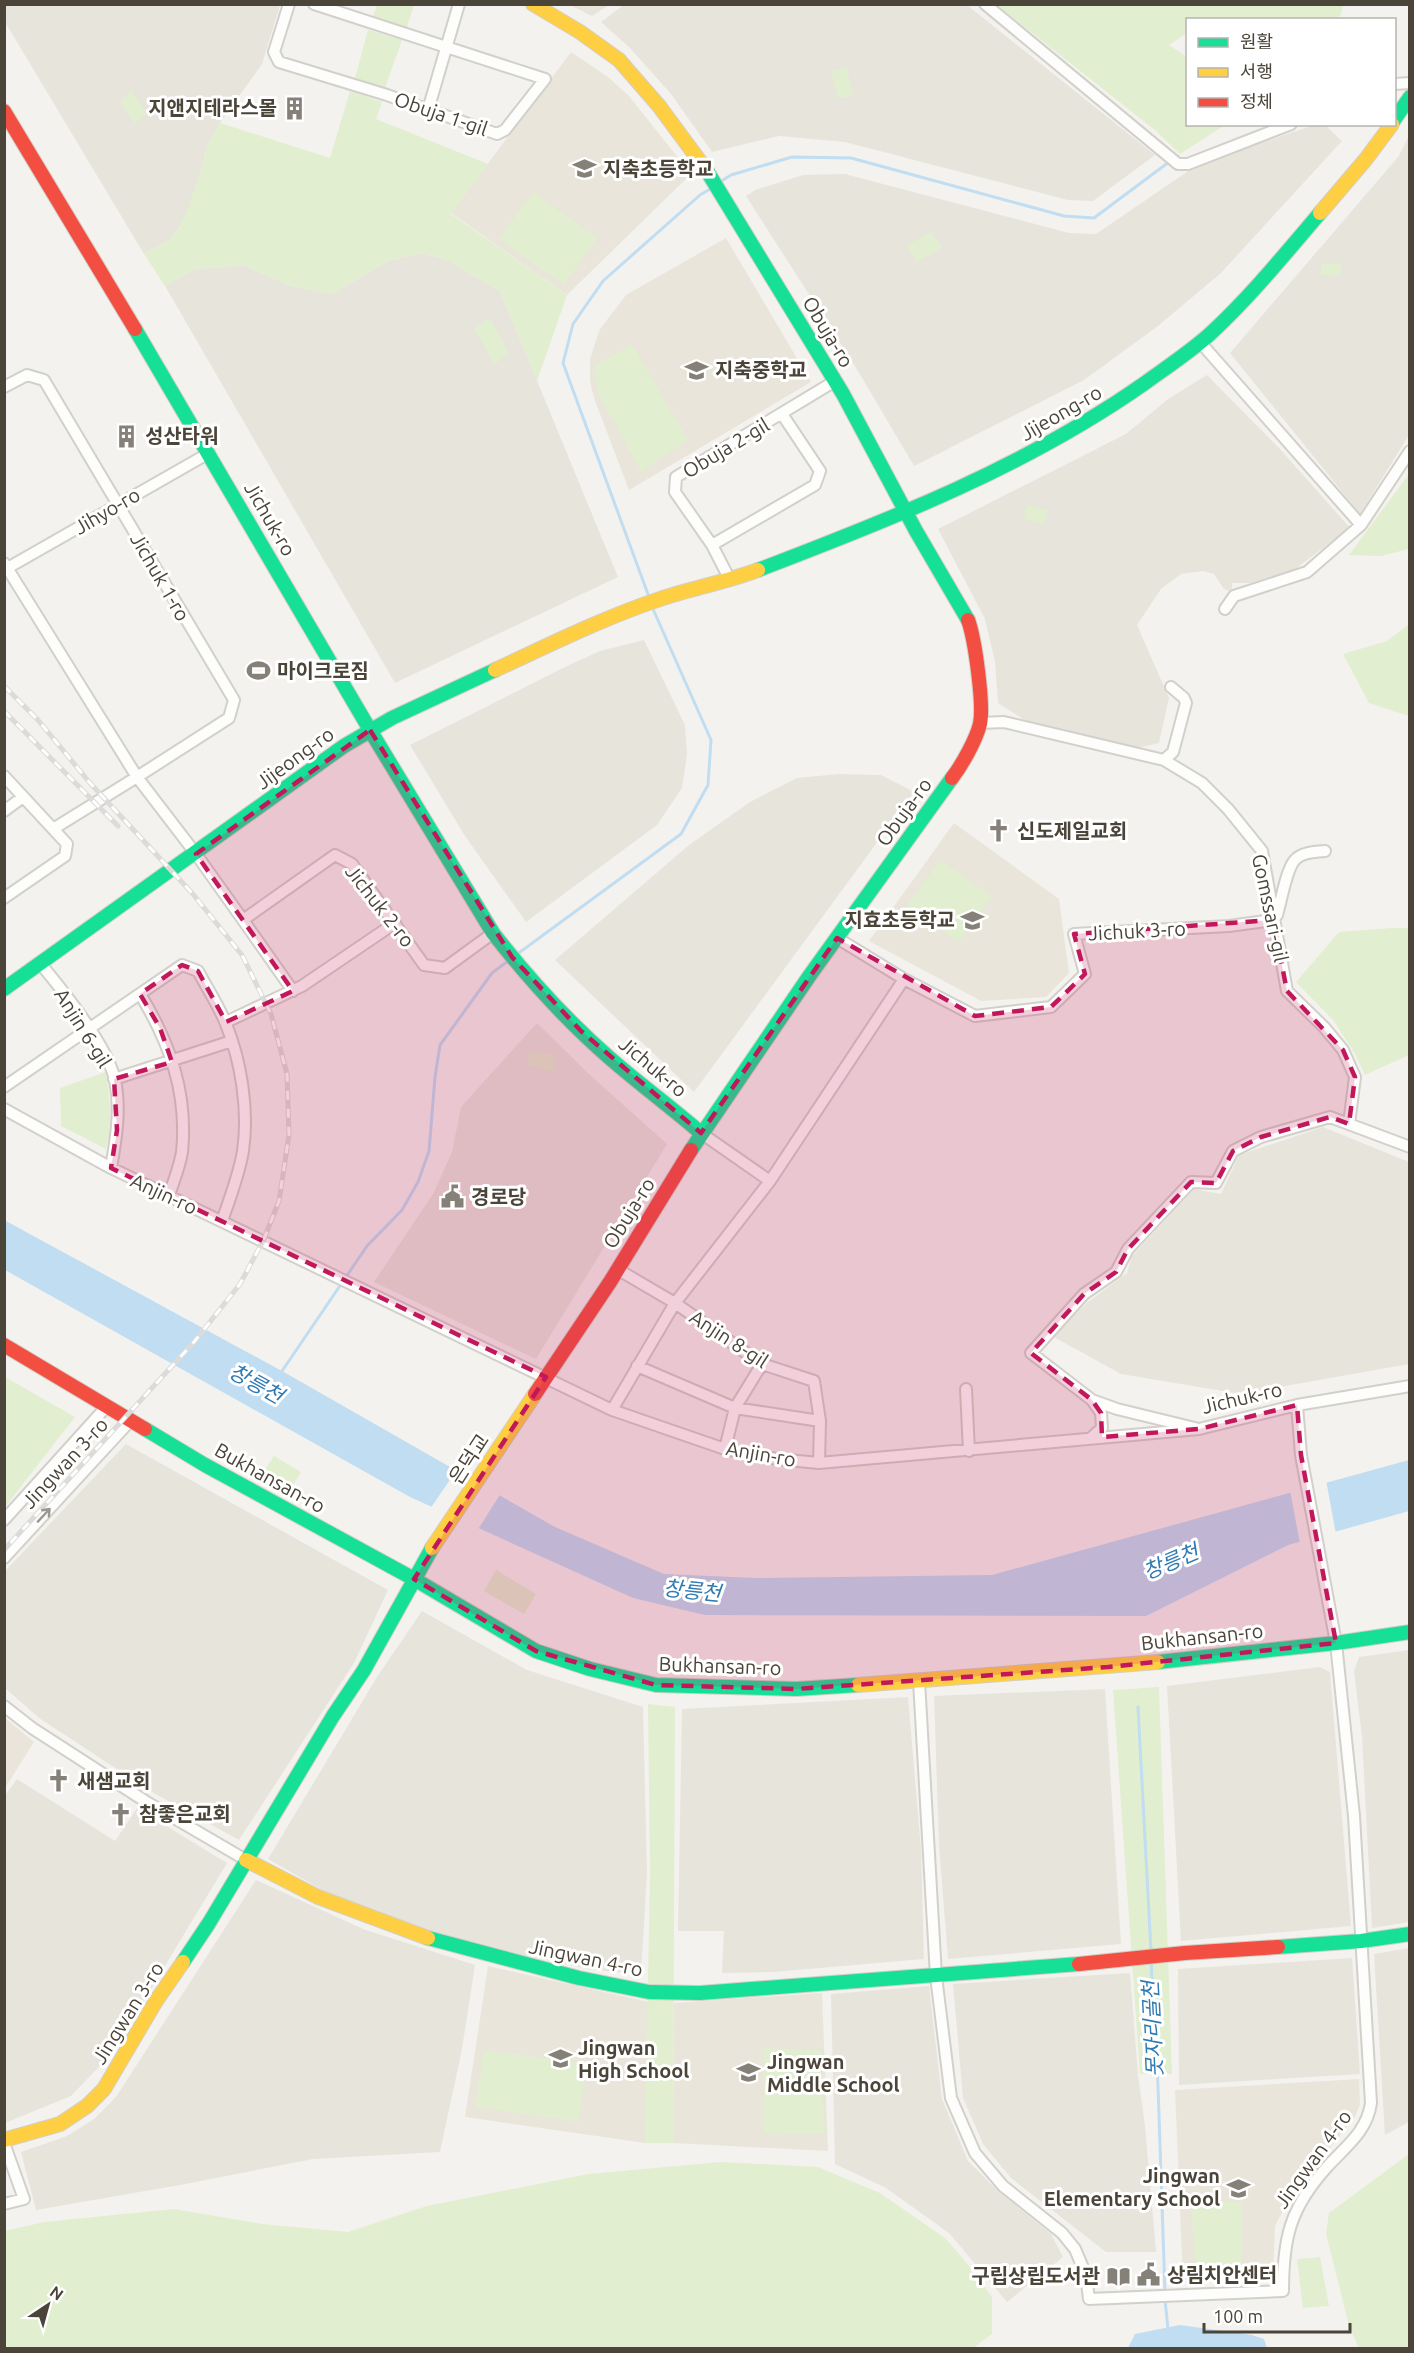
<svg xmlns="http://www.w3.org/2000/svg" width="1414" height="2353" font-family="Ubuntu,'Noto Sans KR',sans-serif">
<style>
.residential{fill:#e7e4dc}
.education{fill:#eae5da}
.green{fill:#e1eecf}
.water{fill:#c0ddf1}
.pier{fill:#f4f2ee}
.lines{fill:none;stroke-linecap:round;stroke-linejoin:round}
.stream{stroke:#c0ddf1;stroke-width:3}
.street-casing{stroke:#d2d0cb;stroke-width:14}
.fast-casing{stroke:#d3cfc5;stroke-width:16}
.slow-casing{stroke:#d3cfc5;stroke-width:16}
.jam-casing{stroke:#d3cfc5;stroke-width:16}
.street{stroke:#fdfdfc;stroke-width:10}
.fast{stroke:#16e098;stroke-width:14}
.slow{stroke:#ffcf43;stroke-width:14}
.jam{stroke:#f24e42;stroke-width:14}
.rail-casing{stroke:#dbdbda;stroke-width:5}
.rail{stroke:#fff;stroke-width:3;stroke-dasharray:9;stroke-linecap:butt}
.oneway{stroke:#9b9791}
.marked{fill:#c2185b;fill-opacity:0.2;stroke:#c2185b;stroke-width:4.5;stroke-dasharray:12 8;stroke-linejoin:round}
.labels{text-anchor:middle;stroke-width:6;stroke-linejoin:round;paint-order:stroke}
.poi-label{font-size:20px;font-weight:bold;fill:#4b4439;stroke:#fff;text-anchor:start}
.street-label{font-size:20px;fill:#4b4439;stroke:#fff}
.water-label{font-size:21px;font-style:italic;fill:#2e7ab2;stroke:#fff}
</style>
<rect width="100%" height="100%" fill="#f4f2ee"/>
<path class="residential" d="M625,4L967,5L1155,155L1093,201L1068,200L845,142L779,136L712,152L671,94L629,47L601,22Z
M4,5H280L262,64L220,123L208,144L197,184L183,222L170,240L144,254L5,22Z
M570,5L609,4V5L592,16Z
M1314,125H1325L1342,141L1221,273L1158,326L1084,380L914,466L858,371L746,196L755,190L803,175L845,174L1069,233L1096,234L1197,165Z
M1409,136V435L1360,514L1230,353L1398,157Z
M421,253L445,259L500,291L618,577L395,683L165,286L195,269L243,265L291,286L332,294L388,261Z
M1207,375L1280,449L1350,528L1295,569L1251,583H1232V592L1224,589L1214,574L1203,571L1181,574L1161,589L1137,625L1169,698L1159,743L1133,749L1034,726L998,703L995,662L985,619L938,529L1126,434L1168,399Z
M644,640L685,725L687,755L682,788L657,825L526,922L465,836L410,745L567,666L600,651Z
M838,774L881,775L914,792L694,1092L555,960L689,845L750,802L797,778Z
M537,1023L590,1075L667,1144L536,1359L374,1282L433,1194L452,1152L461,1107Z
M1323,1127L1409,1162V1364L1241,1394L1121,1374L1052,1336L1088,1302L1127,1273L1132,1256L1194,1189L1221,1194L1239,1155Z
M126,1444L388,1590L354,1663L239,1840L152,1792L39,1718L5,1688V1571Z
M422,1611L527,1670L643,1707L647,1873L641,1974L592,1970L514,1953L435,1932L324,1891L268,1859L377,1677Z
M1409,1650V1922L1372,1928L1362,1737L1354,1671L1359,1657Z
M1320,1667L1330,1672L1351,1926L1181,1941L1167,1686Z
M1105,1689L1121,1944L948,1959L939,1845L934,1696Z
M908,1697L921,1850L924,1959L773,1972L722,1973L724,1931H678L682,1709Z
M17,1779L115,1841L137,1808L227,1863L113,2052L71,2096L5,2123L4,1797Z
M256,1880L363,1929L475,1965L462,2049L440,2152L313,2159L180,2185L36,2210L21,2152L67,2136L94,2119L116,2097Z
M1409,1948V2122L1385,2135L1374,1954Z
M1352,1958L1360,2074L1179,2085L1178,1969Z
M1130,1973L1138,2075L1145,2126L1156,2252H1106L1011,2178L983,2144L963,2098L953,1984Z
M929,1986L942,2099L968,2161L999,2192L1051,2234L1063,2257L1007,2302L949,2233L886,2188L835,2164L831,1994Z"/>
<path class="education" d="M571,52L608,77L629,96L691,174L567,295L451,213Z
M726,238L811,382L629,490L594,398L590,381V359L600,329L626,295Z
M954,823L1059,899L1069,973L1046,997L981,1001L869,941Z
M5,1718L34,1742L5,1788Z
M488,1966L649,2002L645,2143L465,2117Z
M822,1993L828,2151L673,2143L674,2003Z
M1359,2079L1360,2104L1355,2117L1290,2197L1275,2226L1273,2277L1183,2280L1175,2090Z"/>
<path class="green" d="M377,5H414L407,27L373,17Z
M997,5H1343L1341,15L1336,19L1188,20L1187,33L1169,45L1187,57L1188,124L1225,125L1180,154L1156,131Z
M368,30L402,40L385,88L355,78Z
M847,68L853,96L838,98L831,71Z
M131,91L148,113L135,123L120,101Z
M350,91L382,102L376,119L488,164L451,214L567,295L537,381L500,291L445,259L421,253L388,261L332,294L291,286L243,265L195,269L165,286L144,254L170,240L181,225L197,184L208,144L220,123L330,158Z
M533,192L597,238L564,285L499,239Z
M931,232L942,248L917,262L907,245Z
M1341,263L1340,276L1321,275V264Z
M490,318L509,353L494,364L474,328Z
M632,345L688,440L641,472L597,392L595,365Z
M1409,474V549L1381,556L1349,555Z
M1027,505L1048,510L1044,524L1024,519Z
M1409,624V716L1369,703L1343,654L1387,641Z
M940,860L992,896L959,942L907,906Z
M1393,928H1409V1055L1365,1075L1354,1052L1333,1020L1296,982L1339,932Z
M529,1050L556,1056L555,1072L526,1065Z
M106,1072C110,1098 113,1123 106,1149L61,1126L60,1088Z
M5,1377L75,1417L5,1507Z
M274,1456L301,1472L290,1490L262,1474Z
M496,1570L536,1594L524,1614L484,1591Z
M1159,1687L1172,2074H1140L1113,1690Z
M648,1704L675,1707L673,2143H645L650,1872Z
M764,2048L820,2050L825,2134L763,2133Z
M484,2050L588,2064L578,2122L475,2107Z
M1409,2154V2348H1359L1349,2326L1326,2234L1329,2213Z
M721,2162L818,2167L880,2193L945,2238L966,2262L992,2297V2334L973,2348H5V2231L44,2222L174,2209L262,2224L348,2232L427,2206L588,2174Z
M1241,2201L1242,2274L1196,2277L1191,2203Z
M1320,2257L1329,2306L1303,2308L1297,2259Z"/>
<path class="water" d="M4,1220L282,1371L555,1527L664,1574L756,1578L992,1575L1409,1460V1511L1288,1545L1146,1616L705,1615L633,1598L410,1497L5,1270Z
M1180,2325L1252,2335L1264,2339L1267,2348H1128L1135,2334Z"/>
<path class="pier" d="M458,1468L501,1493L477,1531L430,1509Z
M1326,1480L1336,1534L1300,1544L1290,1490Z"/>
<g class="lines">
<path class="stream" d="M720,182L731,175L792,157L851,158L1064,216L1094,218L1177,156
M649,597L563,363L573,324L603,281L700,195L712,188
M516,955L681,834L708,785L711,740L653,609
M280,1374L367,1246L402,1210L418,1182L429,1151L435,1077L440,1045L492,973L508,961
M1138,1707L1151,1951
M1151,1961L1158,2086L1165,2293
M1165,2300L1168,2329"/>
<defs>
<path id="street" d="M289,4L274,52L279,62L387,95L497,134L505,130L545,79L314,4
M985,4L1178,164H1188L1291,124
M1394,84L1410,83
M428,110L459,4
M1200,342L1361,525
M4,387L27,375L44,380L234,700L229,718L137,777L4,563
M712,545L815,485L820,471L782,414
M4,570L209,453
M730,580L712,545L675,492L676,477L835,381
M1225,609L1234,596L1307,572L1361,525L1410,451
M980,723L1004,722L1164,760L1202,783L1228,809L1262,851L1287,991L1324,1027L1343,1050L1355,1077L1349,1124
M1164,760L1173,752L1186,703L1184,698L1171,687
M4,776L67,844L65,856L4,898
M4,811L23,797
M53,829L137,777L196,854L243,920L335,855L352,864L424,965L445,968L493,933
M243,920L293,991
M837,938L904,979L975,1016L1051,1007L1085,974L1074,934L1229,926L1273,920L1277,915C1281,902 1286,871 1294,861C1301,852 1315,852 1325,851
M40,963C63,991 107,1045 115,1080C121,1110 116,1139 111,1168
M140,994C170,1043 188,1094 182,1152C180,1166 173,1182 169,1196
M226,1022L302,986L395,923
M114,1079L232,1041
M4,1087L182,965L198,971C207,988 219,1006 226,1024C241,1061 249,1110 243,1151C239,1175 230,1198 222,1221
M4,1109L111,1168L612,1410L725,1449L777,1459L819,1463L1199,1429
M701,1133L770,1181
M1410,1147L1330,1117L1261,1137L1233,1151L1216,1183L1191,1182L1128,1249L1116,1272L1084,1294L1031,1353L1092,1400L1117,1409L1199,1429L1297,1405L1410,1386
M617,1269L675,1303L762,1364L814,1381L820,1421L819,1463
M637,1366L735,1408L820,1421
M966,1389L969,1451
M612,1410L675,1303L770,1181L904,979
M1091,1438L1102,1428L1101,1413L1092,1400
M725,1449L735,1408L762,1364
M4,1520L107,1406
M4,1558L130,1421
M919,1681L936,1976L951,2098L975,2153L1003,2186L1062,2233L1075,2249L1086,2275L1089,2299L1283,2291C1283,2238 1290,2208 1327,2167C1345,2147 1367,2132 1371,2103L1354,1816L1336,1643L1301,1455L1297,1405
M4,1706L32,1728L145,1801L246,1860
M4,2143L24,2199L4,2204"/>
<path id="fast" d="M1394,120L1410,97
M707,171L843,394L916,531L968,620
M135,329L370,730
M758,570C892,519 1027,466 1145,383C1167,367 1190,352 1210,334C1250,297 1285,254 1320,213
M370,730L493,933C529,979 568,1022 612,1060C641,1085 672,1108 701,1133
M4,989L344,746L392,718L495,670
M691,1150L810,975L952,778
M145,1429L205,1465L414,1579L536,1651L590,1669L656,1685L796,1689L858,1685
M1158,1662L1336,1643L1410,1632
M428,1938L579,1978L649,1992L700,1993L1079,1964
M1278,1947L1361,1941L1410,1934
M183,1962L209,1923L333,1716L364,1670L432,1548"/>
<path id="slow" d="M533,4L580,32L619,60L659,106L707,171
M1320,213L1366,159L1392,124
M495,670C549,645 603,618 660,599C693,588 726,582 758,570
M432,1548L535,1394
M858,1685L1158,1662
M246,1860L318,1897L428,1938
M4,2140L60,2124L87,2106L104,2089L156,2001L183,1962"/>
<path id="jam" d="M4,111L135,329
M952,778C962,765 976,740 980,724C984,705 975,639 968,620
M4,1345L145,1429
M535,1394L610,1282L691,1150
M1079,1964L1185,1953L1278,1947"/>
</defs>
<use href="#street" class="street-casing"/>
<use href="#fast" class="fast-casing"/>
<use href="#slow" class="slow-casing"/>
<use href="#jam" class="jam-casing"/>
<use href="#street" class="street"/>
<use href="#fast" class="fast"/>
<use href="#slow" class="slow"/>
<use href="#jam" class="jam"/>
<defs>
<path id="rail" d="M4,686L38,720L90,783L192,893L242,955L271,1014L287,1074L289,1135L279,1201L264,1239L240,1284L194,1342L4,1550
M4,711L118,826"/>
</defs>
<use href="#rail" class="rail-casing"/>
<use href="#rail" class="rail"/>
</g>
<defs><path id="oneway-shaft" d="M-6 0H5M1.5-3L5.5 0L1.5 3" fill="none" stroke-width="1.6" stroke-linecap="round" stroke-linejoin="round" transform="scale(1.5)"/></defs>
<use class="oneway" href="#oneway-shaft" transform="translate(44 1515) rotate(-47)"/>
<path class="marked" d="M370,730L512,957L581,1031L701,1133L837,938L975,1016L1051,1007L1085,974L1074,934L1273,920L1287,991L1343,1050L1355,1077L1349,1124L1330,1117L1261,1137L1233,1151L1216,1183L1191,1182L1128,1249L1116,1272L1084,1294L1031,1353L1092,1400L1101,1413L1102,1437L1199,1429L1297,1405L1301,1455L1336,1643L1108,1667L796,1689L656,1685L536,1651L414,1579L546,1377L111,1168L117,1130L114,1079L172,1062L160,1028L140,994L182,965L198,971L226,1022L293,991L196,854Z"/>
<defs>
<symbol id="building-bare" viewBox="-9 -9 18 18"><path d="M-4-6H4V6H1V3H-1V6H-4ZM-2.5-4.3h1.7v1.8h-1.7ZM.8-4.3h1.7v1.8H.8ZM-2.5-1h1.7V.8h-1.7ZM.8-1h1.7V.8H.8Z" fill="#868178" stroke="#fff" stroke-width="2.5" paint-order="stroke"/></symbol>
<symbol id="school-bare" viewBox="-9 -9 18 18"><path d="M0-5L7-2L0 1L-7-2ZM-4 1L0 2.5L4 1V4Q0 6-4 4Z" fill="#868178" stroke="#fff" stroke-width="2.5" paint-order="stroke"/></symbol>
<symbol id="stadium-bare" viewBox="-9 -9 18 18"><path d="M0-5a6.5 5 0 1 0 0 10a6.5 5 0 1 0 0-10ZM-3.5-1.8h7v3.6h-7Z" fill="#868178" stroke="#fff" stroke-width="2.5" paint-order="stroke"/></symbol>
<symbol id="church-bare" viewBox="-9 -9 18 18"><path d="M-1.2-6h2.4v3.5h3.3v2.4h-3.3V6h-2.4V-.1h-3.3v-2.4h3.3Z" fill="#868178" stroke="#fff" stroke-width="2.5" paint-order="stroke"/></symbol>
<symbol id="civic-bare" viewBox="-9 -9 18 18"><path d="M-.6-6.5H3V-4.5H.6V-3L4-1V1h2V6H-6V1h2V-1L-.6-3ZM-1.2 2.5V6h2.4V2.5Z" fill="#868178" stroke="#fff" stroke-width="2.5" paint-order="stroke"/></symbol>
<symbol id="library-bare" viewBox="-9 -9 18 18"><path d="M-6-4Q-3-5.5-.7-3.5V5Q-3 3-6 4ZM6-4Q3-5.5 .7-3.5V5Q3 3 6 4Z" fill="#868178" stroke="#fff" stroke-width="2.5" paint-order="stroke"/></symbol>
</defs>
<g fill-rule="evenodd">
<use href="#building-bare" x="278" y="92" width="33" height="33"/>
<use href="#school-bare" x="568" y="152" width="33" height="33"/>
<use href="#school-bare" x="680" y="354" width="33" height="33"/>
<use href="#building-bare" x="110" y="420" width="33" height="33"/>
<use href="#stadium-bare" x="242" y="654" width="33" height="33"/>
<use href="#church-bare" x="982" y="814" width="33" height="33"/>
<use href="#school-bare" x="956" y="904" width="33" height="33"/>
<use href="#civic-bare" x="436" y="1180" width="33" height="33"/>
<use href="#church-bare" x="42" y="1764" width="33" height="33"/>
<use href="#church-bare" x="104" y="1798" width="33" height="33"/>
<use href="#school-bare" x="544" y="2042" width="33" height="33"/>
<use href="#school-bare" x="732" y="2056" width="33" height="33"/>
<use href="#school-bare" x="1222" y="2172" width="33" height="33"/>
<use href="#civic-bare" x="1132" y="2258" width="33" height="33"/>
<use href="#library-bare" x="1102" y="2260" width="33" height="33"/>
</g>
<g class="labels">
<g class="poi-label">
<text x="277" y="115" text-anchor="end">지앤지테라스몰</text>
<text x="603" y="176">지축초등학교</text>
<text x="715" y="377">지축중학교</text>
<text x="145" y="443">성산타워</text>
<text x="277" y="678">마이크로짐</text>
<text x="1017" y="838">신도제일교회</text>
<text x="955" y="927" text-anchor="end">지효초등학교</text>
<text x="471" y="1204">경로당</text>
<text x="77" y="1788">새샘교회</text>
<text x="139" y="1821">참좋은교회</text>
<text x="578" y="2055">Jingwan<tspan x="578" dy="23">High School</tspan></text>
<text x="767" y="2069">Jingwan<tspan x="767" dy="23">Middle School</tspan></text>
<text x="1220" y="2183" text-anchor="end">Jingwan<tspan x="1220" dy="23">Elementary School</tspan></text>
<text x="1167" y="2282">상림치안센터</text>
<text x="1100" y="2283" text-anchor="end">구립상립도서관</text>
</g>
<g class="street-label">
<text transform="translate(441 114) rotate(19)" y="7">Obuja 1-gil</text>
<text transform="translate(828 332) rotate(59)" y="7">Obuja-ro</text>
<text transform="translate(1061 413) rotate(-30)" y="7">Jijeong-ro</text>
<text transform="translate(726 448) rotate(-31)" y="7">Obuja 2-gil</text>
<text transform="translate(107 511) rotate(-30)" y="7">Jihyo-ro</text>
<text transform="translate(270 519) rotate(60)" y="7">Jichuk-ro</text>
<text transform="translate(160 577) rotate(60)" y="7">Jichuk 1-ro</text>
<text transform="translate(295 758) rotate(-36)" y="7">Jijeong-ro</text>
<text transform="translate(904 812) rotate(-54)" y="7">Obuja-ro</text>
<text transform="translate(380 906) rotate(52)" y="7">Jichuk 2-ro</text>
<text transform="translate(1270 908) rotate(78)" y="7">Gomssari-gil</text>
<text transform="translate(1137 931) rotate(-3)" y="7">Jichuk 3-ro</text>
<text transform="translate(83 1028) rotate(58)" y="7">Anjin 6-gil</text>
<text transform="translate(653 1067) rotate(40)" y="7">Jichuk-ro</text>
<text transform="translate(164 1194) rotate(25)" y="7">Anjin-ro</text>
<text transform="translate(629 1213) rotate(-58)" y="7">Obuja-ro</text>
<text transform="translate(729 1339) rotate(33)" y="7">Anjin 8-gil</text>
<text transform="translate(1242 1398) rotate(-13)" y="7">Jichuk-ro</text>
<text transform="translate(761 1454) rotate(10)" y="7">Anjin-ro</text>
<text transform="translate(469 1459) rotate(-57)" y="7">은덕교</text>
<text transform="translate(65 1463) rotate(-47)" y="7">Jingwan 3-ro</text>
<text transform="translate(270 1478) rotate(29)" y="7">Bukhansan-ro</text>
<text transform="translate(1202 1637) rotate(-6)" y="7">Bukhansan-ro</text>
<text transform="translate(720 1666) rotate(2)" y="7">Bukhansan-ro</text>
<text transform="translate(586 1958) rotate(12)" y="7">Jingwan 4-ro</text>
<text transform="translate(128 2013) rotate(-58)" y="7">Jingwan 3-ro</text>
<text transform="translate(1313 2159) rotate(-54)" y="7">Jingwan 4-ro</text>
</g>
<g class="water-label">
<text transform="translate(256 1384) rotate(29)" y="7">창릉천</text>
<text transform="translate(1171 1562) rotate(-23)" y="7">창릉천</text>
<text transform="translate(692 1591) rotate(6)" y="7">창릉천</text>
<text transform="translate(1153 2029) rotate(-93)" y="7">못자리골천</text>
</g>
</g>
<rect width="1414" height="2353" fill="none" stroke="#4b4439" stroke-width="12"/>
<rect x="1186" y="18" width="210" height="108" fill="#ffffff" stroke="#b7b4b0" stroke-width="1.5"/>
<rect x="1198" y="38" width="30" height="9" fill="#16e098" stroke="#b7b4b0" stroke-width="1.5"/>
<text x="1240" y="48" font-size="18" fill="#4b4439">원활</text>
<rect x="1198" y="68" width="30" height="9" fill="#ffcf43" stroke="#b7b4b0" stroke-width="1.5"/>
<text x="1240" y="78" font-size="18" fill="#4b4439">서행</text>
<rect x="1198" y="98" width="30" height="9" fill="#f24e42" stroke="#b7b4b0" stroke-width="1.5"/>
<text x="1240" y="108" font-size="18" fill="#4b4439">정체</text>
<g transform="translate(48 2305) rotate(36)" stroke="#ffffff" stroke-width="4.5" paint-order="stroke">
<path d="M0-4.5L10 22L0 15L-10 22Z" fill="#4b4439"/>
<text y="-9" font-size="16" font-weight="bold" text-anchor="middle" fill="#4b4439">N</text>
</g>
<path d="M1204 2323v9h146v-9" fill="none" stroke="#4b4439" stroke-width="3"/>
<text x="1213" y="2323" font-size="18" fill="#4b4439" stroke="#ffffff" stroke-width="4.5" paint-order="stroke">100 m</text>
</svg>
